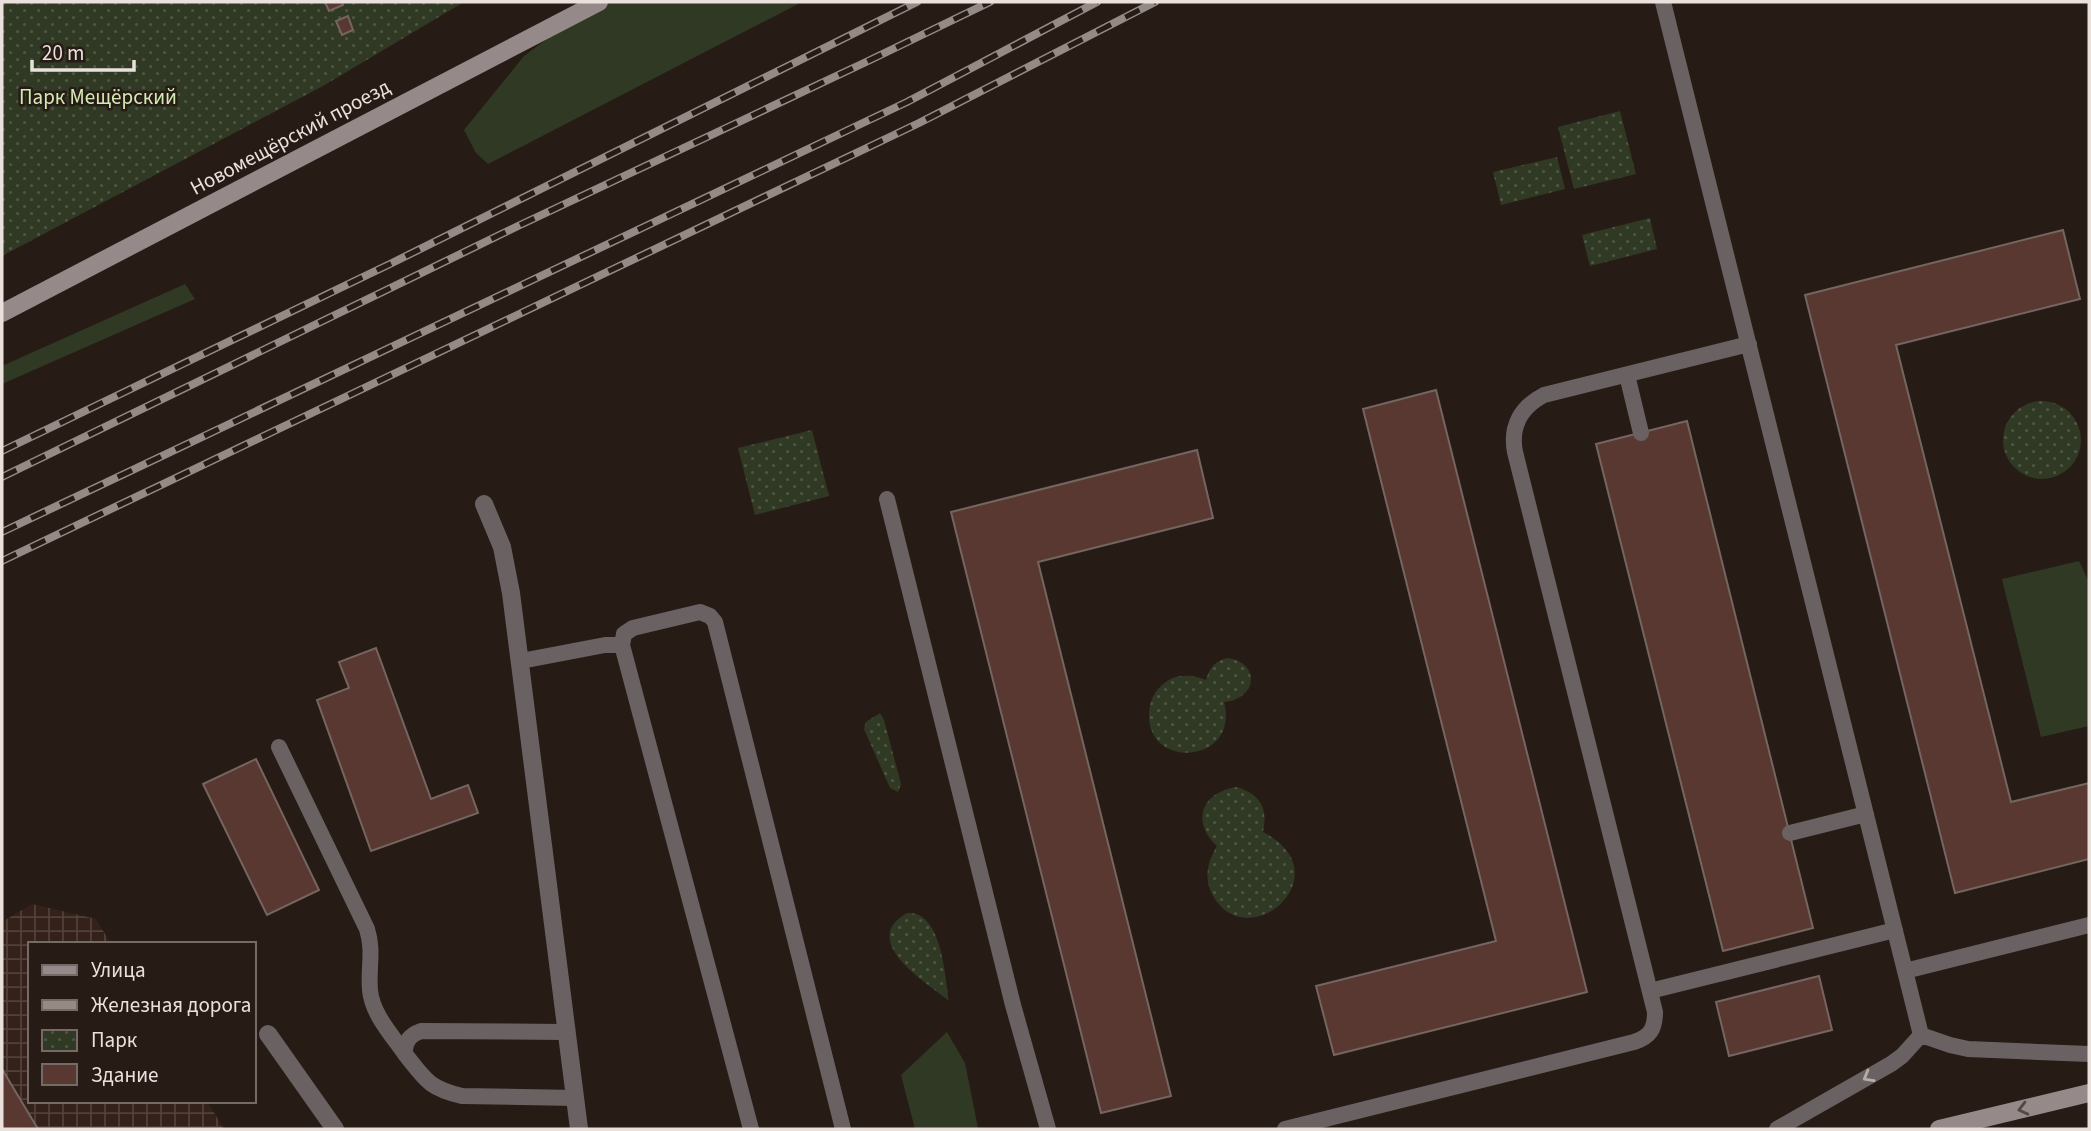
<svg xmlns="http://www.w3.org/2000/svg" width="2091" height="1131" font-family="'Source Sans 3',sans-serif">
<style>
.industrial{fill:url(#industrial-grid)}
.grass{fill:#303924}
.park{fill:url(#park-dots)}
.building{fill:#593831;stroke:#756561;stroke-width:2}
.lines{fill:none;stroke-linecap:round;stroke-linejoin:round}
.lane{stroke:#6a6262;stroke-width:16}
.street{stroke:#6a6262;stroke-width:18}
.secondary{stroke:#968989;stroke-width:18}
.rail-casing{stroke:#948a86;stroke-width:8}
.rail{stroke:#271b16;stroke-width:5;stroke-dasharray:16;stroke-linecap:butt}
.oneway{stroke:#b7aeac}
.oneway2{stroke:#534744}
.labels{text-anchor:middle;stroke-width:5;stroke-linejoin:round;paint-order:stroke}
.park-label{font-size:21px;fill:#d1ebb2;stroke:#271b16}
.street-label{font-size:21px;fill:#eae1dd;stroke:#271b16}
</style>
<defs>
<pattern id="industrial-grid" width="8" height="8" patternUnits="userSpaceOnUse" patternTransform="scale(1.75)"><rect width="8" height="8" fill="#33211a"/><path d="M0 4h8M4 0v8" fill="none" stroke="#51413b"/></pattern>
<pattern id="park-dots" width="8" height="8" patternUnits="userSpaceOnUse" patternTransform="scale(1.75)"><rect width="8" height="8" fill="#303924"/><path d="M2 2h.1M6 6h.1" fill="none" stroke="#4e5543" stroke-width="1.8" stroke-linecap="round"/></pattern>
</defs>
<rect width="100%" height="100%" fill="#271b16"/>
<path class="industrial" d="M32,904L96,919L111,944H30V1101H207L224,1129H2V922Z"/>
<path class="grass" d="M597,2H802L488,164L476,153L464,130L524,56Z
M185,284L195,299L2,384V366Z
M2079,561L2089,582V726L2041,737L2002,579Z
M947,1032L965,1063L978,1128L915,1129L901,1075Z"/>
<path class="park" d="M2,2H464L323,86L2,256Z
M1620,111L1636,174L1574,189L1558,127Z
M1557,157L1565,189L1501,205L1493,172Z
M1650,218L1657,249L1590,266L1582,235Z
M2003 440a39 39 0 1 1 78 0a39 39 0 1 1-78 0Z
M812,430L829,496L755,515L738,448Z
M1227,658C1261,662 1258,699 1224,702C1240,764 1148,770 1149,715C1149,704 1153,693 1161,686C1174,673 1191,674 1206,680C1210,667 1214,662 1227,658Z
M880,713L884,720L901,784L898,792L890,788L864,729L866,722Z
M1237,787C1261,795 1268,808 1263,832C1346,875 1244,961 1211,892C1204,876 1208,861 1217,846C1191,822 1201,792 1237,787Z
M907,913C942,910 945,977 949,1001C927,983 857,941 907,913Z"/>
<path class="building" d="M325,2H342L343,5L329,11Z
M348,16L353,30L342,35L336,21Z
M2063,230L2080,299L1896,345L2011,802L2089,783V859L1955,893L1805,295Z
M1436,390L1587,992L1334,1055L1316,986L1496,941L1363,409Z
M1687,421L1813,928L1723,951L1596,444Z
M1197,450L1213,518L1038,562L1171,1096L1101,1113L951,512Z
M376,648L431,799L468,785L478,813L371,851L317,700L349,688L339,662Z
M256,759L319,890L267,915L203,784Z
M1819,976L1832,1030L1729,1056L1716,1002Z
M2,1069L38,1129H2Z"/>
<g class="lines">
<path class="lane" d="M1663,2L1921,1035
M1627,375L1641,433
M887,499L1013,1005L1048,1129
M521,661L605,645H622
M279,747L367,929C374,951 368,969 370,990C372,1014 392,1035 405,1054
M1790,833L1866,814
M1905,971L2089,925
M1650,991L1895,930
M566,1032L421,1031C410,1035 404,1042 405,1054C425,1079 428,1088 462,1096L575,1098
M1921,1035L1950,1045L1968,1049L2089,1054
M751,1129L622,645L624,634L633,628L700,612L710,616L715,622L843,1129
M1285,1129L1634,1042C1650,1037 1655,1029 1655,1012L1515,452C1510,426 1521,407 1544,395L1749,344
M1777,1129L1891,1064L1902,1056L1921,1035"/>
<path class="street" d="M484,504L502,547L511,593L579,1129
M268,1034L335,1129"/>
<path class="secondary" d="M2,313L599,2
M1939,1129L2089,1093"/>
<defs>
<path id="rail" d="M2,451L392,263L917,2
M2,477L518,226L866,62L990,2
M2,532L907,102L1097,2
M2,561L919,123L1155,2"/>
</defs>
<use href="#rail" class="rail-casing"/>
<use href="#rail" class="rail"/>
</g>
<defs><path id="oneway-chevron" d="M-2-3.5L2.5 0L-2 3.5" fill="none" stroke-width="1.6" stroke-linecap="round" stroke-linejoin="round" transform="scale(1.75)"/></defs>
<use class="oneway" href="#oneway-chevron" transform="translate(1868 1077) rotate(150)"/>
<use class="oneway2" href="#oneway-chevron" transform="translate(2023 1109) rotate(166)"/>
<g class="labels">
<g class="park-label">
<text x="98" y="104">Парк Мещёрский</text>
</g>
<g class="street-label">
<text transform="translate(290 137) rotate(-28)" y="7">Новомещёрский проезд</text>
</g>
</g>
<rect width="2091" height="1131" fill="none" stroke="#eae1dd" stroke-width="7"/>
<rect x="28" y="942" width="228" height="161" fill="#271b16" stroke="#756a66" stroke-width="2"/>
<rect x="42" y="965" width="35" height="10" fill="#968989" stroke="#756a66" stroke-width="2"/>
<text x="91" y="977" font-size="21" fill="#eae1dd">Улица</text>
<rect x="42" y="1000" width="35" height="10" fill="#948a86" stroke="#756a66" stroke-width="2"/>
<text x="91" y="1012" font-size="21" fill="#eae1dd">Железная дорога</text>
<rect x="42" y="1030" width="35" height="21" fill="url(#park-dots)" stroke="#756a66" stroke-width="2"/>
<text x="91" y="1047" font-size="21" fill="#eae1dd">Парк</text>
<rect x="42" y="1064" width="35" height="21" fill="#593831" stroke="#756a66" stroke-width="2"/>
<text x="91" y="1082" font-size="21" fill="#eae1dd">Здание</text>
<path d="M32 60v10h102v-10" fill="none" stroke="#eae1dd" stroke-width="3.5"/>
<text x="42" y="60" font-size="21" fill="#eae1dd" stroke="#271b16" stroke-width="5" paint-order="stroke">20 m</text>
</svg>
